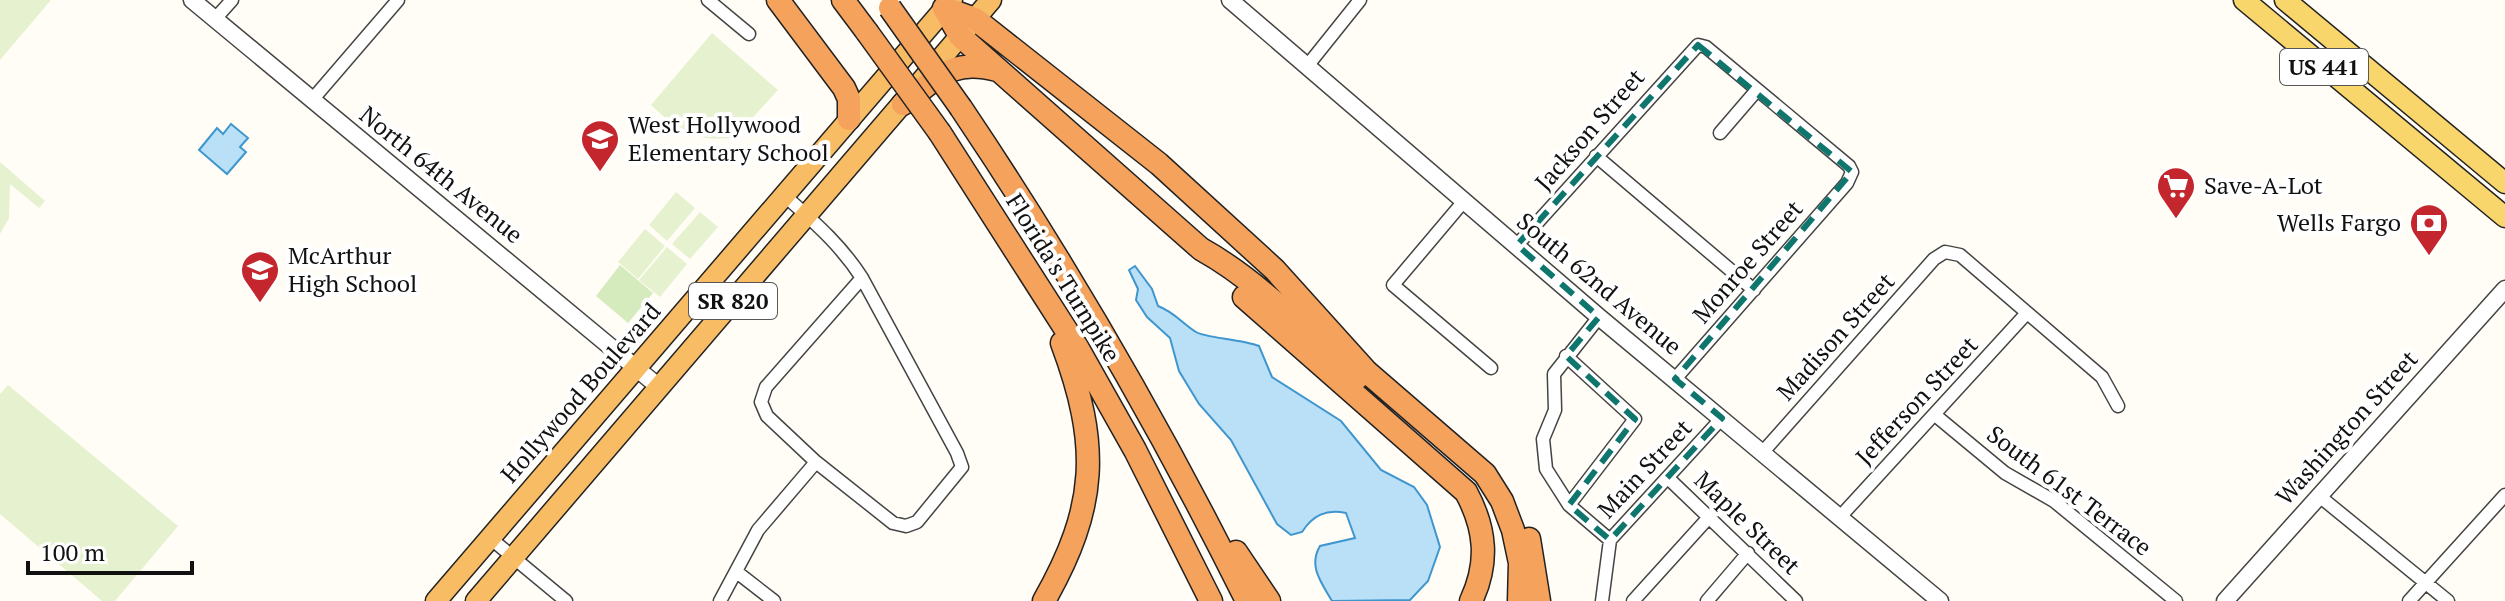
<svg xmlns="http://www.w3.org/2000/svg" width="2505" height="601" font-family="'PT Serif',serif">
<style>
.green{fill:#d5ebbd}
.pitch{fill:#e6f2cf}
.water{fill:#b9e0f7;stroke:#3f96cf;stroke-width:2}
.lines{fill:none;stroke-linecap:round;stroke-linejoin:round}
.minor-casing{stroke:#444;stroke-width:15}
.tertiary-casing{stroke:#444;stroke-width:19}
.primary-casing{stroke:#222;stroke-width:23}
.trunk-casing{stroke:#222;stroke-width:23}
.motorway-casing{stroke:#222;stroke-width:25}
.minor{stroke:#fff;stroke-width:12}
.tertiary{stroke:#fff;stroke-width:16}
.primary{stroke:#f9d66b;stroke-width:20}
.trunk{stroke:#f7bc64;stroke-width:20}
.motorway{stroke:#f5a25d;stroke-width:22}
.motorway-bridge-casing{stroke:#222;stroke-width:25;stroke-linecap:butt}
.motorway-bridge{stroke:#f5a25d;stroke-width:22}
.marked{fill:none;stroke:#0f766e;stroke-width:6;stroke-dasharray:16 10;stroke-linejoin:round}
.labels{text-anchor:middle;stroke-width:8;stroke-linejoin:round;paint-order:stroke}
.shield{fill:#fff;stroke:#585858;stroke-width:2}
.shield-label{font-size:22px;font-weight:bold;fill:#111}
.poi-label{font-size:24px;fill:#111;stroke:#fff;text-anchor:start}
.street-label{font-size:24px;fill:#111;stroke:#fff}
</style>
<rect width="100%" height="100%" fill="#fffdf5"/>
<path class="green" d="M620,265L653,293L628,323L596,296Z"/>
<path class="pitch" d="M0,0H51L0,60Z
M712,33L778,90L734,138C691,141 682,133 651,105Z
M0,162L45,201L39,208L10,184L9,218L0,234Z
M676,192L695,208L667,241L649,225Z
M700,212L718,227L690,259L672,244Z
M645,229L665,246L638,279L618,262Z
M667,247L687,264L660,297L639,280Z
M8,385L178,526L115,601H102L0,514V394Z"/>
<path class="water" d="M231,124L248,138L240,147L246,152L227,174L199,150L217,128L223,134Z
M1135,266L1152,289L1158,306C1174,312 1182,323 1196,332C1205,338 1242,339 1259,346L1272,377L1341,421L1381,470L1414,487L1427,505L1440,547L1428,581L1410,600L1332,601C1321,582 1308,566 1320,546L1355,538L1346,513C1326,509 1313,515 1302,532L1291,535L1277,524L1231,440L1199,404L1179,371L1170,338L1147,317L1136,300L1138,289L1129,270Z"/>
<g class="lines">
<defs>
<path id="minor" d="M708,0L749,34
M215,19L232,0
M1308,65L1360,0
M312,100L398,0
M1720,133L1757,90
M1596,156L1754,290
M784,195C813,221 841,245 862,278L957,453L962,467L917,522L906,526L893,523L816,462L767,416L761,402L766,387L862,278
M1464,201L1393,285L1491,368
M1517,245L1698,45L1706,47L1849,166L1852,172L1847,183L1675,379
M1599,317L1554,374L1555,410L1543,439L1546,469L1569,505L1610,540
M1566,356L1635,419L1569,505
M1935,415L2005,473L2054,501L2176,601
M1762,453L1934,259L1945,252L1960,255L2102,377L2118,406
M1668,478L1796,601
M2318,495L2448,601
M1840,517L2026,314
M490,538L566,601
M738,573L774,601
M720,601L758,530L816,462
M1602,601L1610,540L1722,418
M1633,601L1710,516
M1707,601L1748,553
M2409,601L2505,495"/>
<path id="tertiary" d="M192,0L659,387
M1230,0L1599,317L1940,601
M2225,601L2505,289"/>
<path id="primary" d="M2244,0L2505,217
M2285,0L2505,183"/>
<path id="trunk" d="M436,601L952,0
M476,601L991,0"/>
<path id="motorway" d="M778,0L844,88L849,99V119
M843,0L867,32
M944,8L975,19L1159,164L1275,270L1367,372L1485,474L1502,501L1513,530L1520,563L1519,601
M944,8L960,36L1201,249C1259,281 1308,334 1357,378
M903,104C938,78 951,58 997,70
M961,108C1068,267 1162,430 1247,601
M940,133L1077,347L1135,450L1211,601
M1244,297L1466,492C1486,529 1489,563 1471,601
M1529,539L1539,601
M1236,552L1269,601
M1044,601C1098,506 1100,445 1062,343"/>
</defs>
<use href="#minor" class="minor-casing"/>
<use href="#tertiary" class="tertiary-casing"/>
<use href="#primary" class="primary-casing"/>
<use href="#trunk" class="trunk-casing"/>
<use href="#motorway" class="motorway-casing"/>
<use href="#minor" class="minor"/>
<use href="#tertiary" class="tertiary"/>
<use href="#primary" class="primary"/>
<use href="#trunk" class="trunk"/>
<use href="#motorway" class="motorway"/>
<defs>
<path id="motorway-bridge" d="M890,8L961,108
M867,32L940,133"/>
</defs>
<use href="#motorway-bridge" class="motorway-bridge-casing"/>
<use href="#motorway-bridge" class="motorway-bridge"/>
</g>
<path class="marked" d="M1698,45L1852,172L1675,379L1722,418L1610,540L1569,505L1635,419L1566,356L1599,317L1517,245Z"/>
<defs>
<symbol id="school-pin" viewBox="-11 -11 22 30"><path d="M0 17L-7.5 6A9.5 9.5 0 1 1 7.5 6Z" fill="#c4262e" stroke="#fff"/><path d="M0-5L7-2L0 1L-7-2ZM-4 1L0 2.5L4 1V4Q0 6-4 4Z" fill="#fff"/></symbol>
<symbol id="supermarket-pin" viewBox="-11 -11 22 30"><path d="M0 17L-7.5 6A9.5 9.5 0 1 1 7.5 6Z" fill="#c4262e" stroke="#fff"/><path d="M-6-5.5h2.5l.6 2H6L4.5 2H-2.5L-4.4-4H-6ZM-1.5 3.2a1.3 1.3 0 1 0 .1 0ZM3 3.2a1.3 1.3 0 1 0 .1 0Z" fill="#fff"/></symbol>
<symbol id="bank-pin" viewBox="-11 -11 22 30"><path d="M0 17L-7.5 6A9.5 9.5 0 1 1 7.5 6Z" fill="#c4262e" stroke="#fff"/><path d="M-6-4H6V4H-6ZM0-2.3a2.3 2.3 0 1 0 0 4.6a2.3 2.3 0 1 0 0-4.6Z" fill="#fff"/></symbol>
</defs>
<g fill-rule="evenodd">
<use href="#school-pin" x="578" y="117" width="44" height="60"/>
<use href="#supermarket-pin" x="2154" y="164" width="44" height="60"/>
<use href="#bank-pin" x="2407" y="201" width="44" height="60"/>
<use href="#school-pin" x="238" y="248" width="44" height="60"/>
</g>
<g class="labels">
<g class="shield">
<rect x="2280" y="49" width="88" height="36" rx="6"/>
<rect x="689" y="283" width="88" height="36" rx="6"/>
</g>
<g class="shield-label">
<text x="2324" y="75">US 441</text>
<text x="733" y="309">SR 820</text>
</g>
<g class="poi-label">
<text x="628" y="133">West Hollywood<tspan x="628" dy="28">Elementary School</tspan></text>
<text x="2204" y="194">Save-A-Lot</text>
<text x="2401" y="231" text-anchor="end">Wells Fargo</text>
<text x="288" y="264">McArthur<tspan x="288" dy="28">High School</tspan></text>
</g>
<g class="street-label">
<text transform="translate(1590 130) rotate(-49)" y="8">Jackson Street</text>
<text transform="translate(441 175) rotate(39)" y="8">North 64th Avenue</text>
<text transform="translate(1748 262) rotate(-49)" y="8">Monroe Street</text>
<text transform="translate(1063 278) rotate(58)" y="8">Florida's Turnpike</text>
<text transform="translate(1599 284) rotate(40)" y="8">South 62nd Avenue</text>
<text transform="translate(1836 337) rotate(-48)" y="8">Madison Street</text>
<text transform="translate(581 393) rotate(-49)" y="8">Hollywood Boulevard</text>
<text transform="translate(1917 401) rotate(-47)" y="8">Jefferson Street</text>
<text transform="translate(2347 428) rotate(-48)" y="8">Washington Street</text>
<text transform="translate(1645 469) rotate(-47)" y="8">Main Street</text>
<text transform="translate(2069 491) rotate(37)" y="8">South 61st Terrace</text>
<text transform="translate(1747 523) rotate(44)" y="8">Maple Street</text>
</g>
</g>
<path d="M28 561v12h164v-12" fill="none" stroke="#111111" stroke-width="4"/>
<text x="40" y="561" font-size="24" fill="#111111" stroke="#ffffff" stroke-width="6" paint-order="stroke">100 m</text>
</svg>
